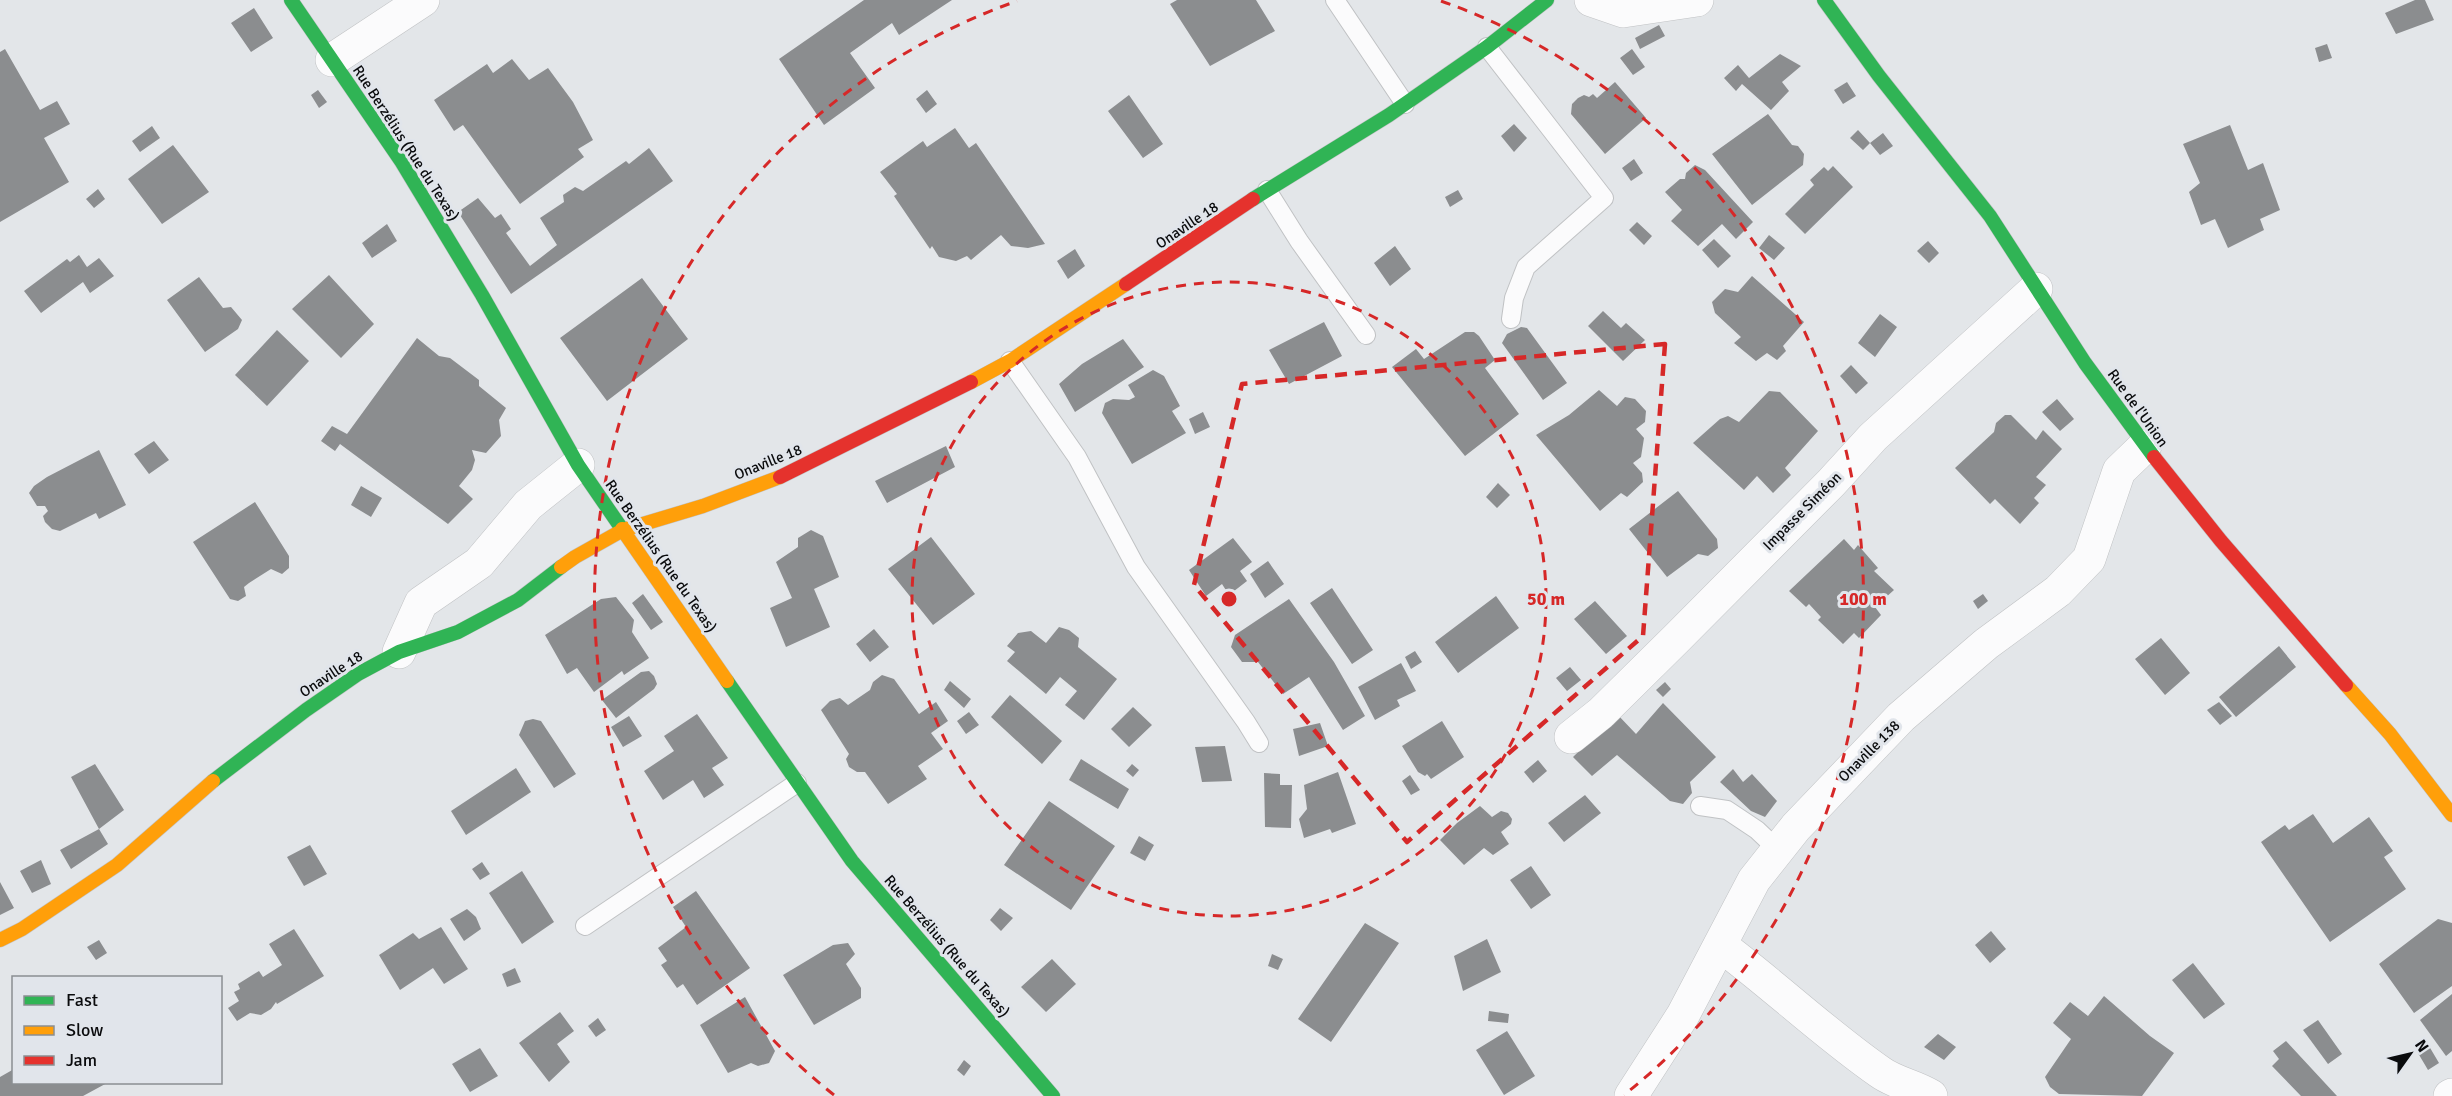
<svg xmlns="http://www.w3.org/2000/svg" width="2452" height="1096" font-family="Signika,sans-serif">
<style>
.building{fill:#8b8d8f}
.lines{fill:none;stroke-linecap:round;stroke-linejoin:round}
.lane-casing{stroke:#c0c2c4;stroke-width:20}
.street-casing{stroke:#c0c2c4;stroke-width:34}
.fast-casing{stroke:#c0c2c4;stroke-width:15}
.slow-casing{stroke:#c0c2c4;stroke-width:15}
.jam-casing{stroke:#c0c2c4;stroke-width:15}
.lane{stroke:#fbfbfc;stroke-width:18}
.street{stroke:#fbfbfc;stroke-width:33}
.fast{stroke:#30b455;stroke-width:14}
.slow{stroke:#ff9f0a;stroke-width:14}
.jam{stroke:#e5322d;stroke-width:14}
.marked{fill:none;stroke:#d62828;stroke-width:4.5;stroke-dasharray:12 8;stroke-linejoin:round}
.ring{fill:none;stroke:#d62828;stroke-width:3;stroke-dasharray:10 8}
.labels{text-anchor:middle;stroke-width:6;stroke-linejoin:round;paint-order:stroke}
.street-label{font-size:15px;fill:#0a0b0d;stroke:#e1e5eb}
.centre{fill:#d62828;stroke:#e1e5eb;stroke-width:3}
.ring-label{font-size:18px;text-anchor:middle;font-weight:bold;fill:#d62828;stroke:#e1e5eb;stroke-width:6;stroke-linejoin:round;paint-order:stroke}
</style>
<rect width="100%" height="100%" fill="#e3e6e9"/>
<path class="building" d="M864,0H952L899,35L892,23L850,53L875,88L824,125L779,59Z
M1177,0H1256L1275,31L1210,66L1170,4Z
M2415,0H2425L2434,20L2396,34L2385,13Z
M254,8L273,38L251,52L231,23Z
M1659,25L1665,36L1640,49L1635,38Z
M2327,44L2332,58L2319,62L2315,48Z
M5,49L40,110L57,101L70,124L44,138L69,182L0,222V52Z
M1632,49L1645,67L1633,75L1620,58Z
M1780,54L1801,66L1782,82L1789,91L1771,110L1742,84L1736,91L1724,78L1738,65L1749,78Z
M512,59L529,80L548,68L573,102L593,140L578,149L584,157L520,204L463,125L454,131L434,100L487,64L493,73Z
M1615,82L1646,118L1605,154L1571,114L1572,104L1578,98L1584,95L1589,97L1593,94L1597,98Z
M1847,82L1856,96L1843,104L1834,90Z
M318,90L327,102L319,108L311,95Z
M927,90L937,104L926,113L916,99Z
M1129,95L1163,144L1143,158L1108,111Z
M1768,114L1792,145L1798,146L1804,154L1803,165L1752,205L1712,154Z
M1514,124L1527,138L1514,152L1501,136Z
M2230,125L2248,170L2263,163L2280,210L2260,219L2264,230L2228,248L2215,219L2201,225L2189,192L2200,183L2183,144Z
M152,126L160,138L140,152L132,141Z
M955,128L969,148L976,143L1045,244L1028,248L1011,246L1001,235L971,260L967,256L956,261L939,257L932,246L930,249L894,196L897,194L880,172L923,141L927,147Z
M1858,130L1870,143L1863,150L1850,138Z
M1883,133L1893,146L1880,155L1870,143Z
M173,145L209,192L162,224L128,179Z
M649,148L673,181L511,294L458,212L478,198L495,218L501,214L511,229L506,233L530,266L557,245L540,218L564,202L563,195L575,187L583,191L626,161L629,164Z
M1634,159L1643,173L1631,181L1622,168Z
M1695,165L1705,170L1753,222L1736,239L1722,224L1698,246L1671,221L1682,210L1665,192L1680,179H1685L1686,173Z
M1833,166L1853,187L1805,234L1785,214L1814,185L1810,180L1824,167L1828,171Z
M98,189L105,199L94,208L86,199Z
M1458,190L1463,199L1450,207L1445,197Z
M1637,222L1652,236L1644,245L1629,230Z
M387,224L397,241L372,258L362,243Z
M1769,235L1785,248L1774,260L1759,248Z
M1714,239L1731,256L1718,268L1702,250Z
M1928,241L1939,253L1929,263L1917,251Z
M1395,246L1411,269L1390,286L1374,263Z
M1075,249L1085,266L1068,279L1057,261Z
M79,255L87,267L99,258L114,276L90,293L83,282L41,313L24,291L67,259L70,262Z
M329,275L374,324L341,358L292,309Z
M1752,276L1804,322L1783,346L1786,351L1777,360L1767,353L1756,361L1734,343L1741,337L1715,313L1712,302L1725,289L1738,292Z
M199,277L223,308L231,307L242,320L238,329L205,352L167,300Z
M642,278L688,339L607,401L560,338Z
M1603,311L1621,328L1626,323L1645,340L1623,361L1588,326Z
M1880,314L1897,327L1875,357L1858,343Z
M1324,322L1342,356L1289,384L1269,350Z
M1521,327L1527,328L1567,383L1543,400L1502,343L1507,334Z
M277,330L309,361L267,406L235,375Z
M1465,332H1474L1479,336L1495,360L1485,368L1519,414L1465,456L1392,367L1416,349L1424,359Z
M417,338L439,356L450,358L479,380V386L506,408L499,420L501,436L486,453L472,450L475,460L472,470L459,486L473,499L448,524L340,444L335,451L321,441L332,426L347,434Z
M1123,339L1144,367L1075,412L1059,384L1082,364Z
M1851,365L1868,383L1856,394L1840,376Z
M1153,370L1164,376L1180,406L1172,411L1186,433L1132,464L1102,413L1105,403L1113,399L1129,400L1135,397L1128,385Z
M1599,390L1617,406L1625,397L1635,399L1646,411L1645,422L1636,429L1644,438L1641,457L1633,463L1642,473L1643,482L1627,497L1621,493L1600,511L1536,435L1569,415Z
M1769,391L1780,392L1818,431L1785,468L1791,475L1773,493L1757,476L1744,490L1693,443L1720,419L1728,416L1739,422Z
M2057,399L2074,419L2060,431L2042,412Z
M1203,412L1210,427L1195,434L1189,419Z
M2005,415H2011L2036,440L2043,430L2062,449L2036,477L2046,485L2034,498L2039,503L2020,524L1995,499L1990,504L1955,468L1994,432L1996,423Z
M154,441L169,460L149,474L134,454Z
M946,446L955,467L887,503L875,481Z
M99,450L126,505L99,519L96,513L60,531L52,529L45,522L43,516L48,511L45,506H37L29,493L34,486L47,477Z
M1498,483L1510,495L1497,508L1486,497Z
M361,486L382,498L371,517L351,505Z
M1678,491L1717,539L1718,548L1708,556L1698,554L1667,577L1629,529Z
M255,502L289,556V568L282,574L271,569L249,583L244,587L246,596L238,601L230,599L193,542Z
M811,530L823,536L839,577L814,589L830,627L786,647L770,608L792,598L776,562L798,547V538Z
M931,537L975,594L933,625L888,569Z
M1233,538L1252,562L1240,571L1247,581L1229,595L1222,584L1206,596L1189,570Z
M1844,539L1854,550L1858,545L1878,568L1874,571L1894,590L1875,607L1881,615L1859,638L1854,633L1843,644L1818,620L1821,617L1809,604L1806,607L1789,591Z
M1268,561L1284,584L1265,598L1250,574Z
M1332,588L1373,650L1352,664L1310,603Z
M643,594L663,622L651,630L632,603Z
M1983,594L1988,601L1978,609L1973,601Z
M1496,596L1519,628L1458,673L1435,642Z
M616,597L634,620L632,632L649,658L624,675L622,671L594,692L577,668L567,674L545,635L601,599Z
M1289,599L1334,662L1365,716L1343,730L1309,677L1283,694L1258,662H1242L1231,647L1235,635Z
M1595,601L1627,636L1606,654L1574,619Z
M1059,627L1069,630L1079,638L1078,647L1117,679L1084,720L1065,705L1077,691L1060,677L1046,694L1007,661L1015,652L1007,646L1018,633L1031,631L1046,643Z
M874,629L889,647L870,662L856,644Z
M2161,638L2190,673L2165,695L2135,659Z
M2279,646L2296,667L2236,717L2219,697Z
M1415,651L1422,662L1411,669L1405,657Z
M1401,663L1416,691L1397,700L1400,706L1375,720L1358,687Z
M1570,667L1581,680L1567,691L1556,678Z
M649,671L654,676L657,684L654,689L616,718L602,700L641,672Z
M882,675L894,679L919,714L936,702L948,721L931,733L943,749L918,766L927,779L888,804L865,772H857L849,767L846,759L849,754L821,710L830,701L840,698L848,705L870,690L873,682Z
M950,681L971,699L964,708L944,690Z
M1665,682L1671,689L1663,697L1656,690Z
M1010,695L1062,741L1042,764L991,717Z
M2219,702L2232,716L2220,725L2207,710Z
M1663,703L1716,757L1690,782L1692,793L1683,804L1670,801L1617,755L1592,776L1573,757L1617,714L1636,734Z
M1133,707L1152,725L1129,747L1111,729Z
M969,712L979,725L966,734L957,721Z
M697,714L728,758L712,768L724,785L704,798L693,780L663,800L644,771L674,751L664,736Z
M629,716L642,736L623,747L611,727Z
M533,719L541,721L576,774L554,788L519,735L525,721Z
M1442,721L1464,757L1431,779L1427,774L1425,776L1418,772L1402,746Z
M1320,723L1328,746L1299,756L1293,729Z
M1225,746L1232,781L1202,782L1195,747Z
M1081,759L1129,789L1118,809L1069,780Z
M1538,760L1547,771L1533,783L1524,772Z
M95,764L124,810L99,829L71,777Z
M1132,764L1139,770L1133,777L1126,771Z
M516,768L531,792L466,835L451,811Z
M1733,769L1743,782L1752,774L1777,801L1765,817L1751,811L1720,782Z
M1338,772L1356,824L1332,833L1330,829L1304,838L1299,819L1307,809L1304,785Z
M1264,773L1280,774V785H1292L1291,828L1265,827Z
M1410,775L1420,790L1411,795L1402,781Z
M1585,795L1601,813L1564,842L1548,823Z
M1049,801L1115,846L1071,910L1004,865Z
M1480,806L1492,817L1501,811L1508,813L1512,819L1511,824L1501,832L1509,844L1493,855L1484,848L1464,865L1440,840L1457,823Z
M2313,814L2333,843L2369,817L2393,851L2384,857L2406,889L2330,942L2261,842L2285,825L2289,830Z
M99,829L108,844L71,869L60,850Z
M1139,836L1154,845L1145,861L1130,853Z
M310,845L327,874L304,886L287,857Z
M41,860L51,884L32,893L20,871Z
M482,862L490,874L480,880L472,869Z
M1531,866L1551,895L1531,909L1510,880Z
M522,871L554,922L522,944L489,893Z
M0,882L14,908L0,915Z
M696,891L750,968L697,1005L683,984L677,988L661,965L667,961L658,948L686,927L673,907Z
M1000,908L1013,918L1001,931L990,920Z
M467,909L476,917L481,929L464,941L450,919Z
M2438,919L2452,923V986L2414,1013L2379,964Z
M1365,923L1399,943L1331,1042L1298,1019Z
M441,927L468,969L444,984L433,968L400,990L379,955L413,933L419,939Z
M294,929L324,976L277,1004L276,1002L271,1009L261,1015L250,1013L237,1021L228,1008L239,1001L234,992L240,989L238,984L259,971L263,977L282,965L269,944Z
M1991,931L2006,949L1990,963L1975,945Z
M1487,939L1501,972L1463,991L1454,956Z
M99,940L107,953L96,960L87,947Z
M848,943L855,954L846,964L861,988V998L814,1025L783,975L833,945Z
M1272,954L1283,959L1278,970L1268,966Z
M1052,959L1076,984L1046,1012L1021,987Z
M2193,963L2225,1004L2204,1019L2172,980Z
M515,968L521,982L507,987L502,974Z
M2452,994V1051L2446,1056L2420,1020Z
M2104,996L2150,1036L2174,1053L2142,1096L2059,1094L2050,1087L2045,1077L2071,1039L2053,1023L2070,1002L2088,1016Z
M745,997L775,1051L769,1063L758,1066L751,1063L728,1073L700,1025Z
M1489,1011L1509,1014L1508,1023L1488,1021Z
M560,1012L574,1031L557,1044L570,1062L549,1082L519,1043Z
M598,1018L606,1030L596,1037L588,1026Z
M2318,1020L2342,1054L2328,1064L2303,1030Z
M1507,1031L1535,1076L1504,1095L1476,1050Z
M1938,1034L1956,1047L1944,1060L1924,1047Z
M2286,1041L2337,1096H2301L2272,1066L2279,1059L2273,1051Z
M2426,1041L2439,1063L2428,1070L2415,1048Z
M480,1048L498,1076L470,1092L452,1064Z
M964,1060L971,1066L964,1076L957,1070Z
M14,1069V1083H107L83,1096H0V1077Z"/>
<g class="lines">
<defs>
<path id="lane" d="M1335,0L1405,104
M1487,47L1604,198L1526,267L1514,298L1511,319
M1267,190L1299,241L1366,335
M1010,361L1077,457L1136,567L1246,722L1259,743
M1700,806L1727,810L1757,830L1778,850
M585,926L797,783"/>
<path id="street" d="M1591,0L1623,11L1697,0
M332,60L423,0
M399,652L421,603L479,563L528,505L578,465
M1571,737L1601,713L1676,639L1831,483L1873,437L2036,289
M1720,945C1775,986 1824,1033 1880,1072C1895,1083 1915,1086 1931,1096
M1631,1096L1683,1015L1754,880L1796,827L1901,717L1986,644L2058,591L2089,559L2119,471L2145,446
M2450,1096L2452,1095"/>
<path id="fast" d="M291,0L401,161L482,295L578,465L622,529
M1824,0L1879,76L1990,216L2085,363L2154,457
M1253,199L1389,115L1487,47L1547,0
M727,681L852,861L1053,1096
M213,781L306,710L358,674L399,652L458,632L518,600L561,567"/>
<path id="slow" d="M971,382L1010,361L1126,284
M622,529L727,681
M561,567L575,557L623,530L703,506L780,477
M2346,685L2390,734L2452,815
M0,940L22,929L117,865L213,781"/>
<path id="jam" d="M1126,284L1253,199
M2154,457L2221,541L2346,685
M780,477L971,382"/>
</defs>
<use href="#lane" class="lane-casing"/>
<use href="#street" class="street-casing"/>
<use href="#fast" class="fast-casing"/>
<use href="#slow" class="slow-casing"/>
<use href="#jam" class="jam-casing"/>
<use href="#lane" class="lane"/>
<use href="#street" class="street"/>
<use href="#fast" class="fast"/>
<use href="#slow" class="slow"/>
<use href="#jam" class="jam"/>
</g>
<path class="marked" d="M1665,344L1643,636L1407,842L1194,585L1242,384Z"/>
<g class="ring">
<circle cx="1229" cy="599" r="317"/>
<path d="M834 1095A634 634 0 0 1 1017 1M1441 1A634 634 0 0 1 1624 1095"/>
</g>
<g class="labels">
<g class="street-label">
<text transform="translate(406 143) rotate(57)" y="5">Rue Berzélius (Rue du Texas)</text>
<text transform="translate(1187 225) rotate(-34)" y="5">Onaville 18</text>
<text transform="translate(2138 408) rotate(54)" y="5">Rue de l'Union</text>
<text transform="translate(768 462) rotate(-22)" y="5">Onaville 18</text>
<text transform="translate(1802 511) rotate(-45)" y="5">Impasse Siméon</text>
<text transform="translate(661 556) rotate(55)" y="5">Rue Berzélius (Rue du Texas)</text>
<text transform="translate(331 674) rotate(-33)" y="5">Onaville 18</text>
<text transform="translate(1869 751) rotate(-45)" y="5">Onaville 138</text>
<text transform="translate(947 946) rotate(49)" y="5">Rue Berzélius (Rue du Texas)</text>
</g>
</g>
<circle cx="1229" cy="599" r="9" class="centre"/>
<g class="ring-label">
<text x="1546" y="605">50 m</text>
<text x="1863" y="605">100 m</text>
</g>
<rect x="12" y="976" width="210" height="108" fill="#e1e5eb" stroke="#8b8e92" stroke-width="1.5"/>
<rect x="24" y="996" width="30" height="9" fill="#30b455" stroke="#8b8e92" stroke-width="1.5"/>
<text x="66" y="1006" font-size="18" fill="#0a0b0d">Fast</text>
<rect x="24" y="1026" width="30" height="9" fill="#ff9f0a" stroke="#8b8e92" stroke-width="1.5"/>
<text x="66" y="1036" font-size="18" fill="#0a0b0d">Slow</text>
<rect x="24" y="1056" width="30" height="9" fill="#e5322d" stroke="#8b8e92" stroke-width="1.5"/>
<text x="66" y="1066" font-size="18" fill="#0a0b0d">Jam</text>
<g transform="translate(2410 1054) rotate(56)" stroke="#e1e5eb" stroke-width="4.5" paint-order="stroke">
<path d="M0-4.5L10 22L0 15L-10 22Z" fill="#0a0b0d"/>
<text y="-9" font-size="16" font-weight="bold" text-anchor="middle" fill="#0a0b0d">N</text>
</g>
</svg>
